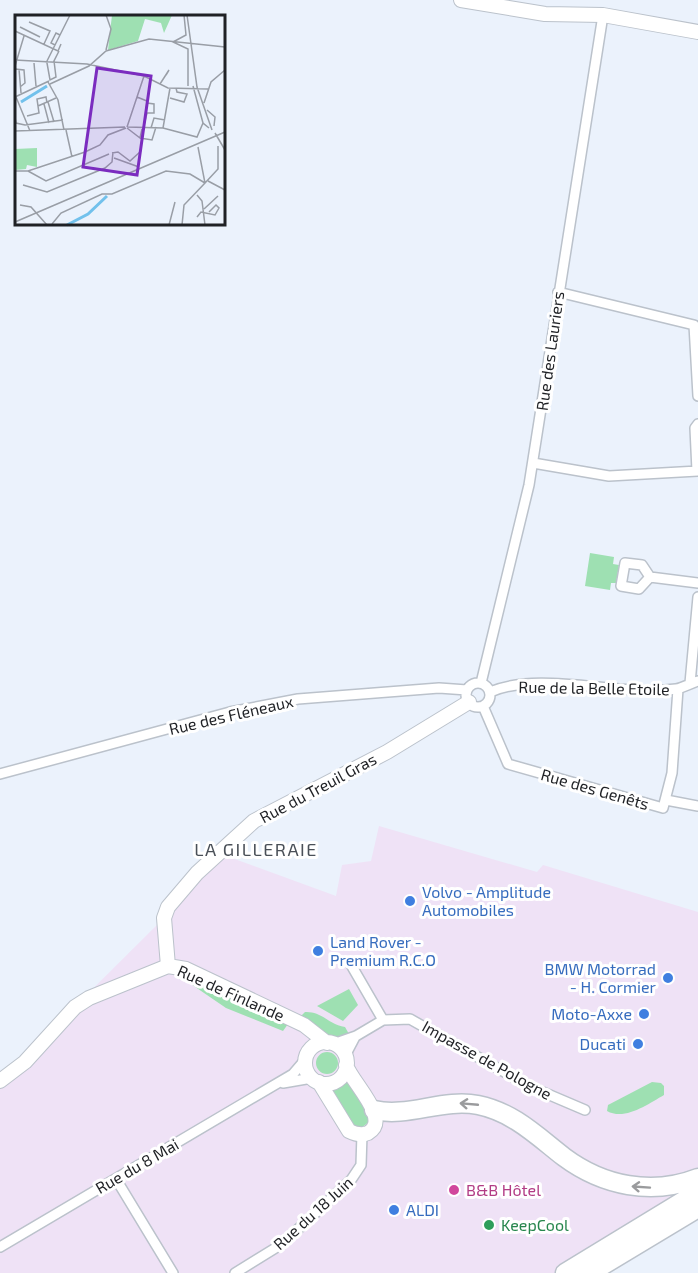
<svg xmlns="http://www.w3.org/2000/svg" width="698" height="1273" font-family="'Exo 2',sans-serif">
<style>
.commercial{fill:#efe2f6}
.green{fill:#9ee0b2}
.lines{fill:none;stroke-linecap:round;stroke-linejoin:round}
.street-casing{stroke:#bbc2cb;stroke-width:12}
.secondary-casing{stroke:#bbc2cb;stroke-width:16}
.highway-casing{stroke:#bbc2cb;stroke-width:21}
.street{stroke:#fff;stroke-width:9}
.secondary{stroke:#fff;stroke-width:14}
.highway{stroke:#fff;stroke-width:18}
.oneway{stroke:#9a9b9d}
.shop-dot{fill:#3f7fe0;stroke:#fff;stroke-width:2}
.hotel-dot{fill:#d1479c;stroke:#fff;stroke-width:2}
.leisure-dot{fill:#2e9e5b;stroke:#fff;stroke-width:2}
.labels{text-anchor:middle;stroke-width:6;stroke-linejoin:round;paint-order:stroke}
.street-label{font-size:16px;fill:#1f2125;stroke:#fff}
.shop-label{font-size:16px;fill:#366cbe;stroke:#fff;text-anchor:start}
.hotel-label{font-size:16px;fill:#b23c85;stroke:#fff;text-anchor:start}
.leisure-label{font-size:16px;fill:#27864d;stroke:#fff;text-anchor:start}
.neighbourhood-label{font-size:18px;letter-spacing:1.5px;fill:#4a5058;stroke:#fff}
.inset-river{fill:none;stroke:#72c1ec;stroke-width:3}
.inset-road{fill:none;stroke:#999ea6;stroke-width:1.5}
.view{fill:#7b2cbf;fill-opacity:0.15;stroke:#7b2cbf;stroke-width:3}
.inset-edge{fill:none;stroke:#1f2125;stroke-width:3}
</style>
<rect width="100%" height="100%" fill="#ebf2fc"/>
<path class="commercial" d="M379,826L537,872L543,865L698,912V1178L567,1273H0V1081L164,918L218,853L336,896L342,865L371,861Z"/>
<path class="green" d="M590,553L614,557L613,564L619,565L616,583H611L610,590L585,586Z
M187,976L288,1024L283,1031L226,1008L185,980Z
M349,989L358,1005L343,1021L317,1006Z
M305,1012C322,1011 329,1025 345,1027L349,1034C326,1043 318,1031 300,1017Z
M316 1063a11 11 0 1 1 22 0a11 11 0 1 1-22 0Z
M347,1077L369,1112V1122L361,1128H355L327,1088L340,1084Z
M652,1082L661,1083L664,1086V1095C648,1104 625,1121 607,1111L608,1105Z"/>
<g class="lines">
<defs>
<path id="street" d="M558,292L694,325L698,396
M533,463L609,476L698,471
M697,471L695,428L698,424
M650,577L639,589L621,586L625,563L642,565L650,577L698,583
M481,683L529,485L603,15
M690,683L698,597
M466 695a12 12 0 1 1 24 0a12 12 0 1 1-24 0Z
M490,692C541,670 620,697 676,689C683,688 691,683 698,681
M483,706L508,764L663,808L672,773L678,689
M0,774L230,712L298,699L439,688L467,690
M666,800L698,806
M350,963L383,1020
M333,1044L356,1036L383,1020L410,1019L531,1087L585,1110
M345,1056L355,1037
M283,1083L312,1078
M116,1179L173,1273
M0,1247L293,1074L305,1060
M235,1273L282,1244L351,1180L361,1165L362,1134"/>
<path id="secondary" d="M461,0L545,14L603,15L698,32
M168,966L164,918L168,907L197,873L254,821L387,752L469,702
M305 1063a21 21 0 1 1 42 0a21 21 0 1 1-42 0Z
M0,1081L25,1062L75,1007L89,998L168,966L186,969L304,1025L327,1043
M319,1082L349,1131C355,1134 361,1136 368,1133C392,1119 351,1082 346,1065"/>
<path id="highway" d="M374,1110C408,1118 443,1098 478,1105C513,1112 537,1136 564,1157C603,1186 652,1196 698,1178
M565,1273L698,1192
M590,1273L698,1208"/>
</defs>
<use href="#street" class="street-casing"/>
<use href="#secondary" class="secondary-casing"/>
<use href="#highway" class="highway-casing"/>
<use href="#street" class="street"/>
<use href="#secondary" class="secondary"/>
<use href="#highway" class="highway"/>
</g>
<defs><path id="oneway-shaft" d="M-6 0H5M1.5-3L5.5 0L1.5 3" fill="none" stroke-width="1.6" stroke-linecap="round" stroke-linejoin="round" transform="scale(1.5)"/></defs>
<g class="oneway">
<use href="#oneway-shaft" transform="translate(469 1104) rotate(-175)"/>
<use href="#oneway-shaft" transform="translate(641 1187) rotate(-176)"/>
</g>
<g class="shop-dot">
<circle cx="410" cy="901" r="6"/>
<circle cx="318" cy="951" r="6"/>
<circle cx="668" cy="978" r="6"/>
<circle cx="644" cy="1014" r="6"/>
<circle cx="638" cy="1044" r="6"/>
<circle cx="394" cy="1210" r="6"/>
</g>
<circle class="hotel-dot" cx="454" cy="1190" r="6"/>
<circle class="leisure-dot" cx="489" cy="1225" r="6"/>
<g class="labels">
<g class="street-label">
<text transform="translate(550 351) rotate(-82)" y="6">Rue des Lauriers</text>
<text transform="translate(594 688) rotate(1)" y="6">Rue de la Belle Etoile</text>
<text transform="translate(231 715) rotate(-13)" y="6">Rue des Fléneaux</text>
<text transform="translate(318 788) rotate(-28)" y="6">Rue du Treuil Gras</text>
<text transform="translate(595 789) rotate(16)" y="6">Rue des Genêts</text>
<text transform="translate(231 993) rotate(24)" y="6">Rue de Finlande</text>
<text transform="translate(487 1060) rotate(29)" y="6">Impasse de Pologne</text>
<text transform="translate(137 1166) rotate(-30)" y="6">Rue du 8 Mai</text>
<text transform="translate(313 1213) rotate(-42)" y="6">Rue du 18 Juin</text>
</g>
<g class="shop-label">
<text x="422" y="898">Volvo - Amplitude<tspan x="422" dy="18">Automobiles</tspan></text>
<text x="330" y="948">Land Rover -<tspan x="330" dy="18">Premium R.C.O</tspan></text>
<text x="656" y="975" text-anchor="end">BMW Motorrad<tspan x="656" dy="18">- H. Cormier</tspan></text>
<text x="632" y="1020" text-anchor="end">Moto-Axxe</text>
<text x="626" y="1050" text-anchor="end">Ducati</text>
<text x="406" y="1216">ALDI</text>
</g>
<g class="hotel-label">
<text x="466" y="1196">B&amp;B Hôtel</text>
</g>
<g class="leisure-label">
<text x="501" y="1231">KeepCool</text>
</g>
<g class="neighbourhood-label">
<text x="256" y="856">LA GILLERAIE</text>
</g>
</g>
<g transform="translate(15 15)">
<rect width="210" height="210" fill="#ebf2fc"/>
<path d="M97,0H157L149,18L146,8L130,4L123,26L93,35ZM22,133V152L12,150L11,154L0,155V134Z" fill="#9ee0b2"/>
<path class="inset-river" d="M6,87L32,71M52,210L73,199L92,181"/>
<path class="inset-road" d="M91,0L96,14L91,35M169,0L171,20L158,27L173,34V71M172,0L182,72L197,115M14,7L35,16L29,29M5,12L25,22M0,16L43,36L46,29M40,30L36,28L41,18L45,20M0,45L72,49L129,61L153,73L193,74M19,48L21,71M31,48L55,0M32,48L35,65L41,62L39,46L44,36M0,51L9,21M0,54L9,55L10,68L5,72M4,54L6,78M33,67L43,85L49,115M35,69L74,51L91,36L134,24L210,32M145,69L154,55L151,60M178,71L188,108L194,113M0,82L34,66M1,82L15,116M122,82L132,86L131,97M155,83L169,87L172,79L162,77L161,73M33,87L39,107M189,88L196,67L210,55M29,89L34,108M23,91L41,83M192,95L200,102L199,111M12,101L24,98L22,84L31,82L32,88M0,103L1,108L10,110L48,105M112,112L148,113L182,122L188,108M112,112L129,61M112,113L125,123L127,114M136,113L139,103L150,105M148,113L155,73M128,114L132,98H139V89L132,88M51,115L57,142M0,116L110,112M200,118L210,135M125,123L137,125L141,112M97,138L103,137L115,146L126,136M99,143L124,152M0,156H13L70,137L85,130L93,120L111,113M13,156L31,166L94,139M193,166L210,175M190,168L203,154V131M8,170L32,177L90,153L97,147L98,137M182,180L187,186L190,210M5,190L16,192L32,210M189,194L203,181M182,202L186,197L200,200L204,193L201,190L194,197M0,207L210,117M37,209L46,198L87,179H97L151,156L175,159L190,168M154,210L160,187M167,210L169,190L190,168L183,132"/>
<path class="view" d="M82,53L136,61L122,160L68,152Z"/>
<rect width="210" height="210" class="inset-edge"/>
</g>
</svg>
